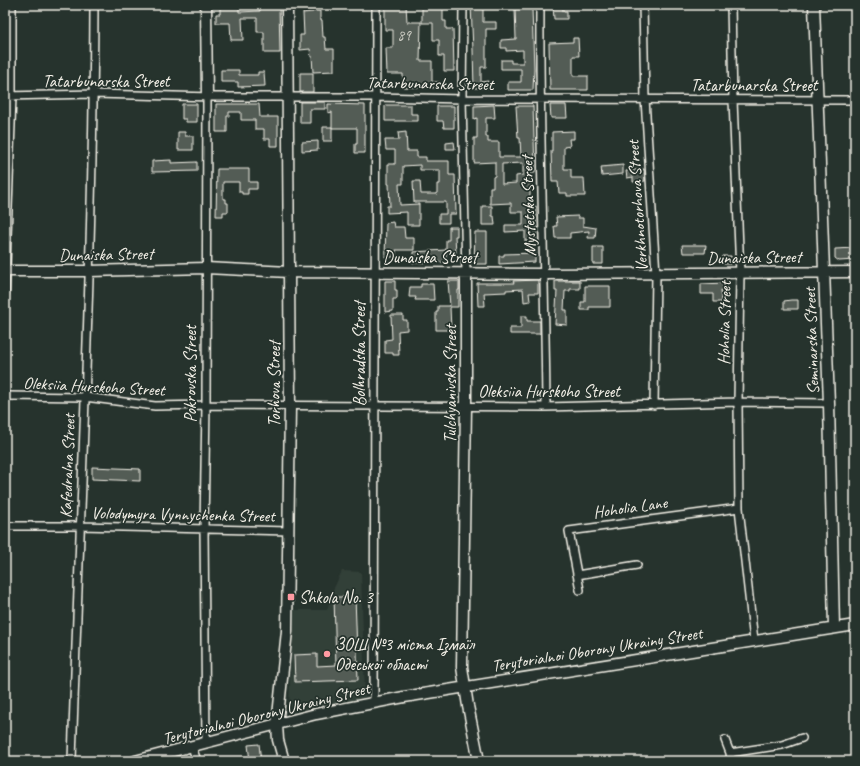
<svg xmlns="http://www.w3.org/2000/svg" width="860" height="766" font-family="Caveat,sans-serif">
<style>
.built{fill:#333f39}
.building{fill:#525c55;stroke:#f4f1e8;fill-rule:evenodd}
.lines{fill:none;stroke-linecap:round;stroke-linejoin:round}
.street-casing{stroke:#f4f1e8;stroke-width:10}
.secondary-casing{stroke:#f4f1e8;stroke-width:13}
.street{stroke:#26332d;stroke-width:7}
.secondary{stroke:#26332d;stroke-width:10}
.poi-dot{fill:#ff9aa2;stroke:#26332d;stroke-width:1.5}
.labels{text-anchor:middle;stroke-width:3.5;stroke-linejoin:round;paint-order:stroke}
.number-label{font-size:15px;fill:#ccccc3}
.street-label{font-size:17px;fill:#f4f1e8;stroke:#26332d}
.poi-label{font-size:17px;fill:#f4f1e8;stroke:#26332d;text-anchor:start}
</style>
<rect width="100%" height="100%" fill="#26332d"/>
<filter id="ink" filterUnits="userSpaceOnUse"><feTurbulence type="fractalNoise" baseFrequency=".025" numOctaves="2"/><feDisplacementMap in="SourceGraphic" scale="8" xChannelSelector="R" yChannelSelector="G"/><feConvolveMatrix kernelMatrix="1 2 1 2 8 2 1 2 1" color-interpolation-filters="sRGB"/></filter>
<g filter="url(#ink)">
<path class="built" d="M342,571L361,572L365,697L289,716L292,610H327L332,592Z"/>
<path class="building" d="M220,5H239V12L260,11V5H279L280,53H264V32H257V18H242L243,40H231L230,23H216V14H220Z
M385,5H406L407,22H421L420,61H432V82H439V88L403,87V74H387L386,48H393V30H385Z
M422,5H443V21H446V29H453L454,71H444V56H439V40H433V23H422Z
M471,5H483V22H496V29H486V67H481V82L488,81V88H474L473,50Z
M553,6H563V11H567V19H554Z
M515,9H532L534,69L533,90H508V82H521V69H501V60H511V63H523V50L506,51V48H501V40L516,39V38Z
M313,11H320V20H322L323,37H325L326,49H334V71L313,72L312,56L311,57L310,49L300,50V35H304L303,13L313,12Z
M573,38H578L579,56H573V76H588V90H550L549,43L573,42Z
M221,70H239V75H258V72H264L265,86L238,87V82H221Z
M300,73H313V92H300Z
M300,102H325V109H310V123H300Z
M182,104H197V122H186V119H182Z
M216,104H259L260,117H278V146H270V139H264V129H255V120H241V112H229V116H227V132H216Z
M328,104L365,105V153H355V144H357V128H332V112L328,113Z
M385,105H411V114H418V121H385Z
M494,105L495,118H486V137H488V142H499V157H521L520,138H518L516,106H533L535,173H530V206H536V241H525V231L505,232V225H523V212H511V203L490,204V187H493V177L495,176V162L474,163V138H477V118L474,119V106ZM523,163V175L516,176V183L502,184V164Z
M550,105H566L567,118H551Z
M437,106H454V128H444L443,121H437Z
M323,127H332V141H323Z
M574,131V139H569L570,146L564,147V169H571V178H584L585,196H567V193H559L558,182H552L551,151H552V132Z
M178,132H185V136H193V150H178Z
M406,132L407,151H417V157H426V161H449V175H455L456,214H449V223H439V214H446V202H414L413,181H420L421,194H437V184H440V170H420V165L403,166V184H399L400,205L419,204V225H407V212L387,213V206H390L389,184H388V164H395V150H386L385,140H399L398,133Z
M318,141V150L302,151V142Z
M454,142L455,149H446V143Z
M171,160V163L197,162V171L152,172V161Z
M623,165V174L602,176L601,167Z
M217,169H249V182H257V189H248V194H242V192H239V182H223V199H226V203H228V212H223V216H216Z
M644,169L645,181L633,182V177L627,178L626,171Z
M482,206H492V216H494L495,225H482Z
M578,216V218H583V226L596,228L595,238H588L589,231L570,233V238H555L554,226H557L556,217Z
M393,222L394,227H404L405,238H414V250H396V257H385L386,223Z
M449,227H457V236H455L456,253H446V262L413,263V252L446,250V240H449Z
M475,232H487V264H474Z
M682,245H706L705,253H683Z
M593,247H603V264H593Z
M855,248V260L839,261L835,258V249Z
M535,253V262L499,264V256H504V254Z
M723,256H731V264H723Z
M538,280V293H529L530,301L524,302L523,289L506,290V292L484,293L485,306H478L477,283H514L513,281Z
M385,281H395V290H397V299H393V311L385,312Z
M448,281H459V290H458V307H450L451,330H436V312H438V306H450Z
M555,281H580V289H570V291H565L564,310H567V325L555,324L557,291H555Z
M725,283V290H721L722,302H713V294H701V284Z
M421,284H433L434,300H415L416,297H409L410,287H421Z
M585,286H610V307H589V310H581V302H585Z
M791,300H798V309H784V301Z
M391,315H403V320H407V330L398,331L399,355H393V353H385V340L392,339Z
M521,316H527V321H540V334H510V328H521Z
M92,467L140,469V481L92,479Z
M334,597H355L358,680L295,682L294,655L317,654V666L336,665Z
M259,744L261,761H250L248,745Z"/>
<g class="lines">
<defs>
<path id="street" d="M463,5L462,99L466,273
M540,5C539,139 545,273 546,407
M643,5L645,99L656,274L654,405
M731,5L733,100L740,273L738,402L739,508L754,641
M5,96L94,94L213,97H376L462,99L855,100
M5,293L12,96V5
M5,396L85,397L155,406L206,405L546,407L738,402L829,403
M5,526H80L289,531
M577,575L637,565
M580,590L569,531L739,508
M374,703L376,5
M725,740L730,753L731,761
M206,743L204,529L206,405L207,97
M192,747L197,761
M730,753L782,745L802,738
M72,761C80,509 93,257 94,5"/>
<path id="secondary" d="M206,5L207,97
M814,5L829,403L834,628
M5,271H89L206,268L289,272L545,274L855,272
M466,273V407L462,667L468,706L479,761
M135,761L316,714L404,697L855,625
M284,761L278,740L277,725L287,631L290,406L287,5"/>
</defs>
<use href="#street" class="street-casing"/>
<use href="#secondary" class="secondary-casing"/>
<use href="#street" class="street"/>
<use href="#secondary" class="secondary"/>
</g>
</g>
<g class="poi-dot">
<rect x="287" y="593" width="8" height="8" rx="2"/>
<circle cx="327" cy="654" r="4"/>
</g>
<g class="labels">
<g class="number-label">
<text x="404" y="40">89</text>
</g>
<g class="street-label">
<text x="106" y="87">Tatarbunarska Street</text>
<text transform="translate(430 83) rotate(1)" y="6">Tatarbunarska Street</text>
<text x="754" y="91">Tatarbunarska Street</text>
<text transform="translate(528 206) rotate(-92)" y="6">Mystetska Street</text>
<text transform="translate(637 206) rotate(-94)" y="6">Verkhnotorhova Street</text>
<text transform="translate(106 254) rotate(-1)" y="6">Dunaiska Street</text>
<text x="430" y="263">Dunaiska Street</text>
<text transform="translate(754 257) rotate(-1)" y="6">Dunaiska Street</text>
<text transform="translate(724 323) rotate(-89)" y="6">Hoholia Street</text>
<text transform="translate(811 341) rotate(-92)" y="6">Seminarska Street</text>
<text transform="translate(359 354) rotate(-90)" y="6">Bolhradska Street</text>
<text transform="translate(190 374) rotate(-90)" y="6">Pokrovska Street</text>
<text transform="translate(274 384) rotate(-90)" y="6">Torhova Street</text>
<text transform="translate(450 384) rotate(-90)" y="6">Tulchyanivska Street</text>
<text transform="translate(94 386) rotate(3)" y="6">Oleksiia Hurskoho Street</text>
<text x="549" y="397">Oleksiia Hurskoho Street</text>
<text transform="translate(67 466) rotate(-88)" y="6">Kafedralna Street</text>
<text transform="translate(630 507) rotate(-8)" y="6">Hoholia Lane</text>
<text transform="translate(183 514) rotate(1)" y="6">Volodymyra Vynnychenka Street</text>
<text transform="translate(597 649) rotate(-9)" y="6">Terytorialnoi Oborony Ukrainy Street</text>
<text transform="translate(266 713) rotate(-14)" y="6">Terytorialnoi Oborony Ukrainy Street</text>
</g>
<g class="poi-label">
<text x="299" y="603">Shkola No. 3</text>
<text x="335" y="650">ЗОШ №3 міста Ізмаїл<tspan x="335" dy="20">Одеської області</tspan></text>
</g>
</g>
<rect width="860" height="766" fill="none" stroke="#26332d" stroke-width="20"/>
<rect x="10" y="10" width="840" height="746" fill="none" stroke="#f4f1e8" stroke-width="1.5" filter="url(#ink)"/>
</svg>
